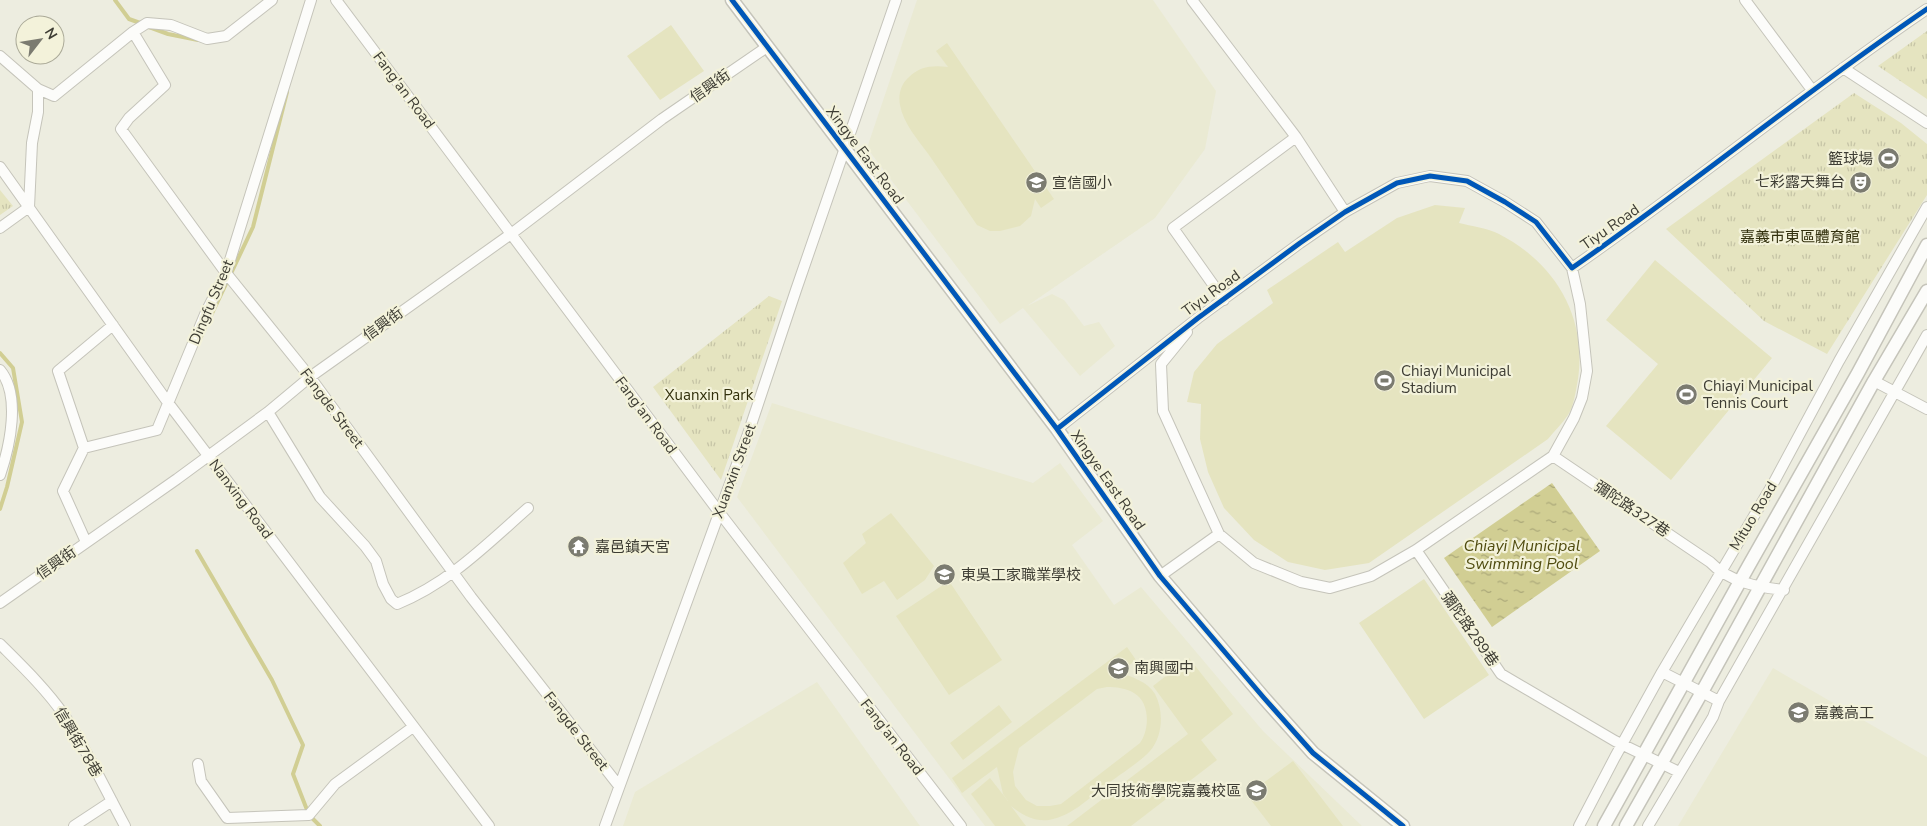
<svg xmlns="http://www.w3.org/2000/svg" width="1927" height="826" font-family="'Nunito Sans','Noto Sans TC',sans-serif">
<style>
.built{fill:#eaead3}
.green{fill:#e5e4c0;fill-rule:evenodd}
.park{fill:url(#park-tufts)}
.water{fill:url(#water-ripples)}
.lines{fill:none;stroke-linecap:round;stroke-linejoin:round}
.stream{stroke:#d1ce93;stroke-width:4}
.minor-casing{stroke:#c5c4ba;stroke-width:12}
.tertiary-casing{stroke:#c5c4ba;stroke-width:15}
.minor{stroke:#fcfcfa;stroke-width:10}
.tertiary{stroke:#fcfcfa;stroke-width:12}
.cycleway-casing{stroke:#f3f2da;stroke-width:8}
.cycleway{stroke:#0057b8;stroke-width:5}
.labels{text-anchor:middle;stroke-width:4.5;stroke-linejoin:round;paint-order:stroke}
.street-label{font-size:15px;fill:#3e3d34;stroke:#f3f2da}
.poi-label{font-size:15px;fill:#3e3d34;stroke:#f3f2da;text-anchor:start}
.park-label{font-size:15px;fill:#33310e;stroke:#f3f2da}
.water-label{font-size:16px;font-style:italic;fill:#504c10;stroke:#f3f2da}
</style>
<defs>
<pattern id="park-tufts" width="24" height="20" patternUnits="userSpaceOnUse" patternTransform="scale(1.25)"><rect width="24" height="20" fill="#e5e4c0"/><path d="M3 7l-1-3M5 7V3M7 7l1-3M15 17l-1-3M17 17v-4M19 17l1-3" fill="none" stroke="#c6c4a6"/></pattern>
<pattern id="water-ripples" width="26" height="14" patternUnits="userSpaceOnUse" patternTransform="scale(1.25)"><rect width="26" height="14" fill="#d1ce93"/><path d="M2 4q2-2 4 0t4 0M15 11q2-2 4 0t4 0" fill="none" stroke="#aba879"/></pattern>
</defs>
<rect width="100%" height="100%" fill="#edede0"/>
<path class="built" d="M917,0H1153L1216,91L1205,149L1155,218L1027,306L1052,294L1064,300L1084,326L1099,322L1115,346L1080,376L1023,308L1000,324L867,148Z
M772,403L1033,483L1060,463L1103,521L1072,545L1114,605L1141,587L1263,731L1362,826H985L737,497Z
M1773,668L1927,757V826H1678Z
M817,682L920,826H623L635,792Z"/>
<path class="green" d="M671,25L704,71L660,100L627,56Z
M947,43L1054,199L1041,208L1035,199L1031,216L1020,226L1000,231H990L977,225C961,202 945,178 929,155C918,140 903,123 900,105C898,94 901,84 909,77C920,66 933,65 948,67L936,51Z
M1435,205L1465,208L1459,223C1471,226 1488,228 1499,234C1555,263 1587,316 1578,379C1576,390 1574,406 1568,415C1562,424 1554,431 1548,439L1369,563L1325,570L1288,562L1254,540L1224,508L1208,472L1200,439L1201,404L1187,402L1194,372L1217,344L1273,303L1267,290L1338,242L1345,252L1397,218Z
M1655,260L1772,358L1671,480L1606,426L1658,364L1606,320Z
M891,513L934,566L925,580L897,600L884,581L862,594L843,563L866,543L862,534Z
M1424,579L1489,675L1424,719L1359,623Z
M949,581L1002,660L949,695L896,616Z
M1127,647L1136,660L1119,673C1131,676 1148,682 1155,694C1164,711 1163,736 1150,751C1139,763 1117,776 1104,787C1087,800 1071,816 1049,820C1034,822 1022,815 1011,806L1026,826H995L971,794L990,778L1008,801L1003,794L997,767L962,793L952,778ZM1107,687C1116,687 1126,688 1134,693C1150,702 1150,729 1140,743L1061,804L1050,806H1037L1026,800L1015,786L1013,772L1019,748L1097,689Z
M1189,658L1233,714L1201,740L1217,760L1131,826H1067L1188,734L1153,686Z
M999,705L1012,722L963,760L950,743Z
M1293,761L1343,826H1271L1247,795Z"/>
<path class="park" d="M1927,31V99L1878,66Z
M1854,93L1901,123L1927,144V195L1827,354L1764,321L1666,229Z
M0,190L13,206L0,215Z
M769,296L782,301L721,480L653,387Z"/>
<path class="water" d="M1552,483L1600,551L1492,627L1444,558Z"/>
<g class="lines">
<path class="stream" d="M115,0L129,19L143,24
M149,27L168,34L198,40
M198,343L253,227L287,92
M0,353L13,368L22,422L7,487L0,509
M197,551L272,680L303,745L293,774L309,815L320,826"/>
<defs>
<path id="minor" d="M336,0L719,512L961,826
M1192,0L1296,137L1345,212
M1745,0L1812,90
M133,32L165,85L129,118L121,129L226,273L310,377L471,597L619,786
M0,56L38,89
M1843,68L1927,123
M0,167L169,404L489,826
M0,228L29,207L32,143L38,112V89L54,96L133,32L147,23L171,25L207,39L226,36L272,0
M1224,300L1173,228L1296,137
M1187,332L1161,364L1163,411L1219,534L1254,563L1301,582L1330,588L1371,576L1416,550L1553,456L1574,418L1582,398L1587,371L1580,304L1572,268
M0,370C21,395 10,446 0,475
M1874,381L1927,409
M268,412L320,497L365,546L376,561L383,584L391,599L397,604C449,583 486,545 528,508
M1057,429L1198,318L1300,243L1345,212L1397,183L1430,176L1467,181L1505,202L1536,222L1572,268C1693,184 1806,91 1927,9
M84,448L58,371L113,325
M1553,456L1710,562C1729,582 1757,587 1784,590
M86,542L63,491L84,448L157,430L206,312L226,273L311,0
M1416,550L1501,674L1615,741L1679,772
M1160,576L1219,534
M0,603L177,479L268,412L310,377L511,234L662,119L767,47
M0,644C22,666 46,689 64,715C87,750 105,789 125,826
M1662,672L1719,701
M198,764L201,781L227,818L309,815L335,784L413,727
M74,826L112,801
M605,826L748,434L796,290L896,0
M1579,826L1615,757L1662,672L1774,482L1839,361L1927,207
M1648,826L1713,717L1719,701L1927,335"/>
<path id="tertiary" d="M732,0L1057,429L1160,576L1264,698L1313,753L1403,826
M1604,826L1748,567L1858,373L1927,245
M1626,826L1702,692L1874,381L1927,291"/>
</defs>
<use href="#minor" class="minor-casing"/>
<use href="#tertiary" class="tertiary-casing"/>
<use href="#minor" class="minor"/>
<use href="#tertiary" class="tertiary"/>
<defs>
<path id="cycleway" d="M732,0L1057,429L1160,576L1264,698L1313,753L1403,826
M1057,429L1198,318L1300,243L1345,212L1397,183L1430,176L1467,181L1505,202L1536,222L1572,268C1693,184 1806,91 1927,9"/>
</defs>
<use href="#cycleway" class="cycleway-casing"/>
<use href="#cycleway" class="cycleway"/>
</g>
<defs>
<symbol id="stadium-disc" viewBox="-11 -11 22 22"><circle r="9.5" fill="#7b7b70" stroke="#f3f2da"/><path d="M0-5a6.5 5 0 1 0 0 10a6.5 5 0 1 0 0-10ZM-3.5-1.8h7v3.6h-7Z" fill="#fff"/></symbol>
<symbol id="theatre-disc" viewBox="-11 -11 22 22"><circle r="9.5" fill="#7b7b70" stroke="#f3f2da"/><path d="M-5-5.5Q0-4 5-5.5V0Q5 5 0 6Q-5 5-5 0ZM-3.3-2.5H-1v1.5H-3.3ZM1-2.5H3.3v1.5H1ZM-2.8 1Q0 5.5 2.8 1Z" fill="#fff"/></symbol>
<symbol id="school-disc" viewBox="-11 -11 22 22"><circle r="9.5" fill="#7b7b70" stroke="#f3f2da"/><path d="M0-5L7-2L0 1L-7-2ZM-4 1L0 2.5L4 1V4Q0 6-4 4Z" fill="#fff"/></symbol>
<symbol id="temple-disc" viewBox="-11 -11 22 22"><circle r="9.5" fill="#7b7b70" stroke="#f3f2da"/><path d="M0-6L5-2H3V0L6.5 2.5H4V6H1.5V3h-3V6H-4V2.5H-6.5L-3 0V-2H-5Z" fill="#fff"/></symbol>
<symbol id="university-disc" viewBox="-11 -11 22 22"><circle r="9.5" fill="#7b7b70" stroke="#f3f2da"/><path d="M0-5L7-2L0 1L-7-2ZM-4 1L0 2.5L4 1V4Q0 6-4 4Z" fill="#fff"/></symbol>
</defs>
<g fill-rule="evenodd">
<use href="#stadium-disc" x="1876" y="146" width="25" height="25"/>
<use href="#theatre-disc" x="1848" y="170" width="25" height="25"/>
<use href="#school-disc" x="1024" y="170" width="25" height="25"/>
<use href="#stadium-disc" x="1372" y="368" width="25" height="25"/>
<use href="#stadium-disc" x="1674" y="382" width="25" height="25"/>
<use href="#temple-disc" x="566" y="534" width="25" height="25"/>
<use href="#school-disc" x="932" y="562" width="25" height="25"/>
<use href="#school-disc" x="1106" y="656" width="25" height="25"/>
<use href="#school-disc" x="1786" y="700" width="25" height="25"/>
<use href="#university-disc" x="1244" y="778" width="25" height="25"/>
</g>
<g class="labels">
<g class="street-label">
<text transform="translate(710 86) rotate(-35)" y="5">信興街</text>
<text transform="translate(404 90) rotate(53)" y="5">Fang'an Road</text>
<text transform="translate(865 155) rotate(53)" y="5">Xingye East Road</text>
<text transform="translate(1610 227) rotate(-35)" y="5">Tiyu Road</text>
<text transform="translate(1211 293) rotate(-36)" y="5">Tiyu Road</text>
<text transform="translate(211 302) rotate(-67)" y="5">Dingfu Street</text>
<text transform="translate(383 324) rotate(-36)" y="5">信興街</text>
<text transform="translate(332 408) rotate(53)" y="5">Fangde Street</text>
<text transform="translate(646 415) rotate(53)" y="5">Fang'an Road</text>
<text transform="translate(734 471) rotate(-70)" y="5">Xuanxin Street</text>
<text transform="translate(1108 480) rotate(55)" y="5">Xingye East Road</text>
<text transform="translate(241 499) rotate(53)" y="5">Nanxing Road</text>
<text transform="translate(1632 509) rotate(34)" y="5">彌陀路327巷</text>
<text transform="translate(1753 516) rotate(-59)" y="5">Mituo Road</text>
<text transform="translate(56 563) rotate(-35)" y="5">信興街</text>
<text transform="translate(1470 629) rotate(55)" y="5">彌陀路289巷</text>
<text transform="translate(576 731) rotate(52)" y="5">Fangde Street</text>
<text transform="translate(892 737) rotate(52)" y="5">Fang'an Road</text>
<text transform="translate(78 742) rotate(59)" y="5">信興街78巷</text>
</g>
<g class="poi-label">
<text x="1873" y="164" text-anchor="end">籃球場</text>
<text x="1845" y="187" text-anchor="end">七彩露天舞台</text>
<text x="1052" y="188">宣信國小</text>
<text x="1401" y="376">Chiayi Municipal<tspan x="1401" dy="17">Stadium</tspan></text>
<text x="1703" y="391">Chiayi Municipal<tspan x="1703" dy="17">Tennis Court</tspan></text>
<text x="595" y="552">嘉邑鎮天宮</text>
<text x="961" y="580">東吳工家職業學校</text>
<text x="1134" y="673">南興國中</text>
<text x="1814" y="718">嘉義高工</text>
<text x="1241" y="796" text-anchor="end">大同技術學院嘉義校區</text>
</g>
<g class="park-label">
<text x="1800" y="242">嘉義市東區體育館</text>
<text x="709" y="400">Xuanxin Park</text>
</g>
<g class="water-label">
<text x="1522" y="551">Chiayi Municipal<tspan x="1522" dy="18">Swimming Pool</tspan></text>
</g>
</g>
<g transform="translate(40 40) rotate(59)"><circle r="24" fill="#f3f2da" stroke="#abaa98"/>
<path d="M0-4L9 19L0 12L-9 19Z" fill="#7b7b70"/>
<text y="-8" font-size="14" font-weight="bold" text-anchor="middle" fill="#3e3d34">N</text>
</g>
</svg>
